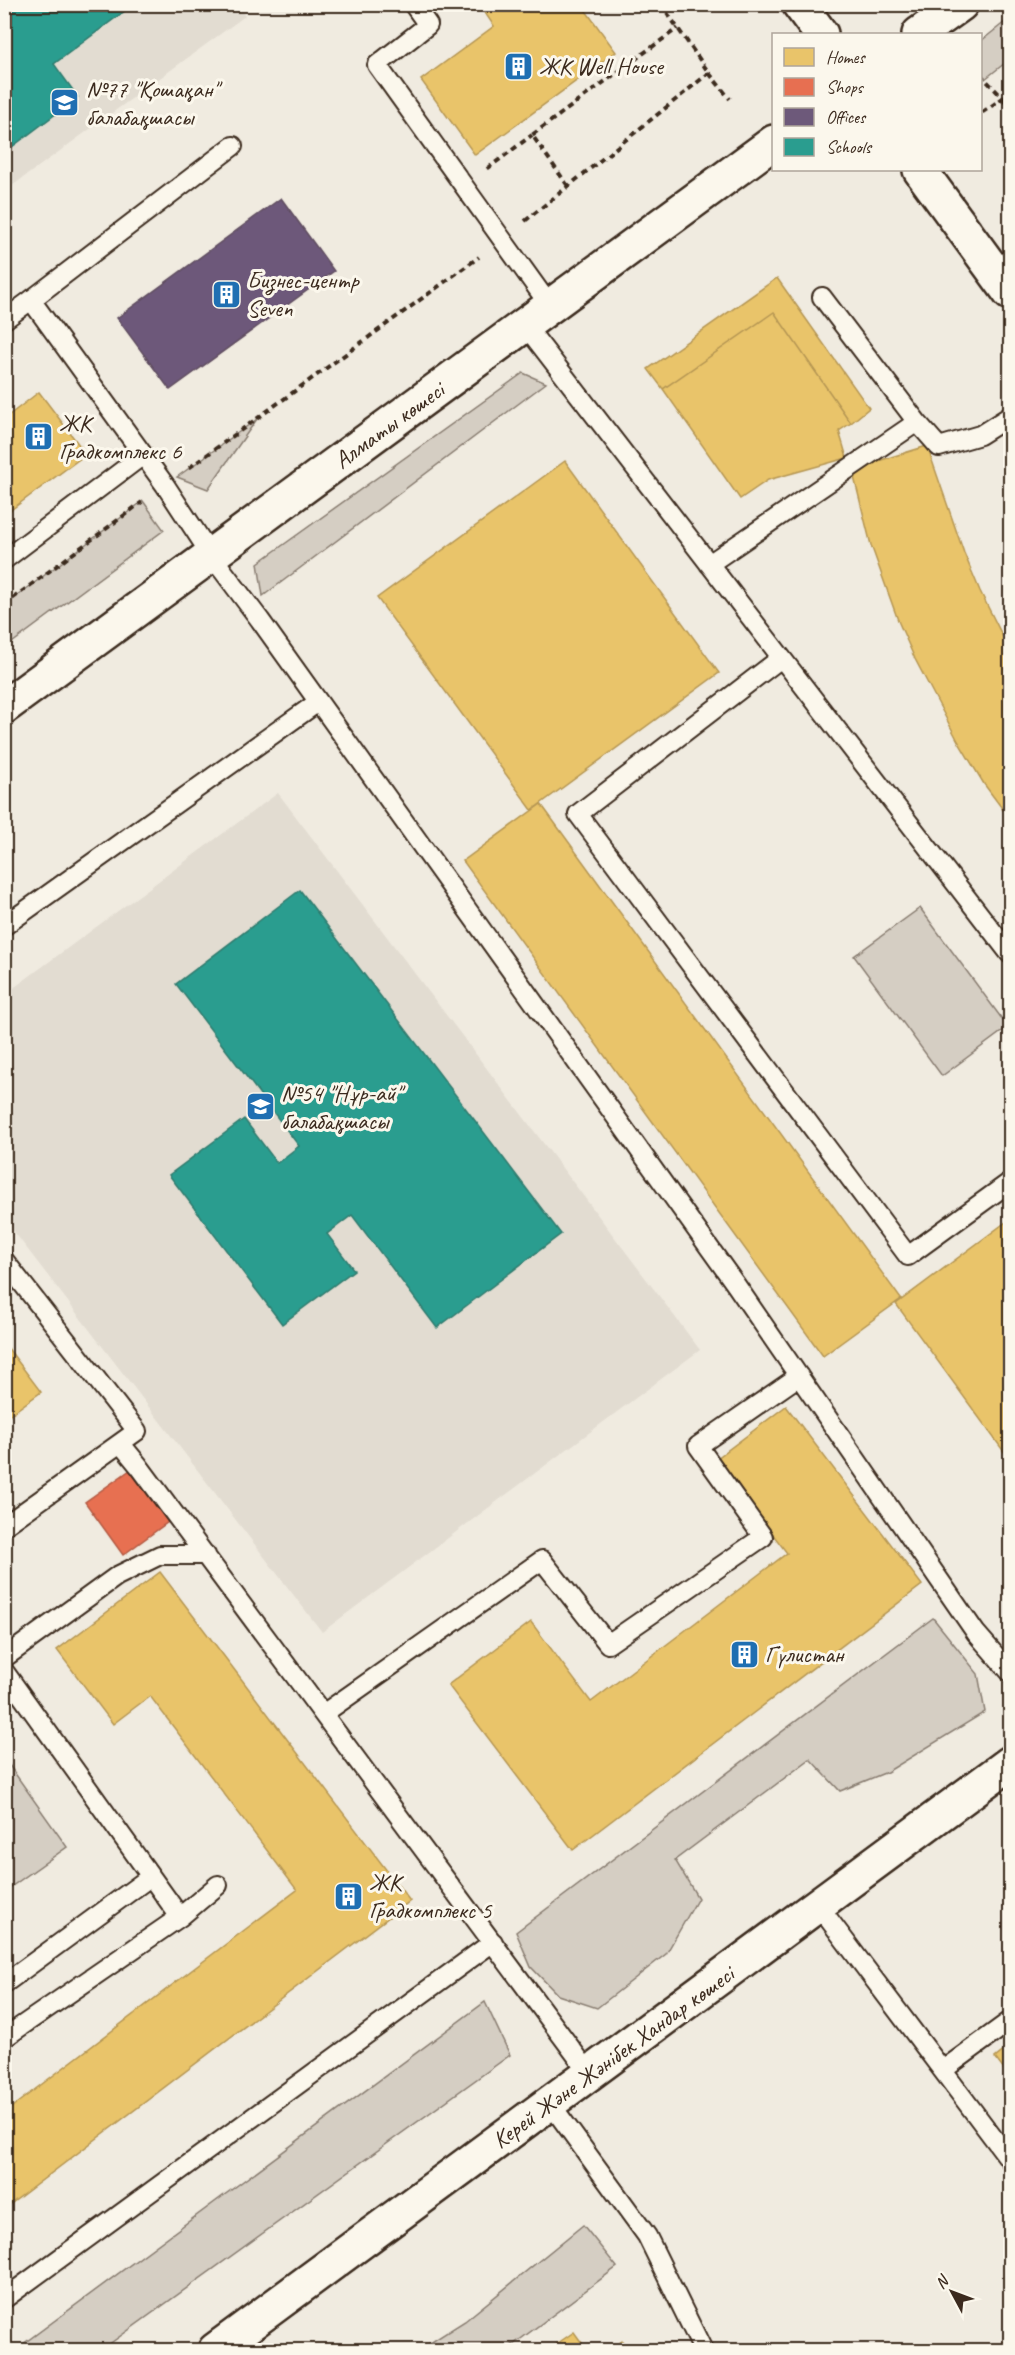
<svg xmlns="http://www.w3.org/2000/svg" width="1015" height="2355" font-family="Caveat,sans-serif">
<style>
.built{fill:#e2dcd1}
.green{fill:#d5cec3;stroke:#887c70;stroke-width:1.5}
.homes{fill:#e9c46a;stroke:#b59653;stroke-width:1.5}
.shops{fill:#e76f51;stroke:#b35a42;stroke-width:1.5}
.offices{fill:#6d597a;stroke:#5e4b5e;stroke-width:1.5}
.schools{fill:#2a9d8f;stroke:#2f7a6d;stroke-width:1.5}
.lines{fill:none;stroke-linecap:round;stroke-linejoin:round}
.lane-casing{stroke:#3b2a1e;stroke-width:22}
.street-casing{stroke:#3b2a1e;stroke-width:38}
.secondary-casing{stroke:#3b2a1e;stroke-width:38}
.path{stroke:#3b2a1e;stroke-width:4;stroke-dasharray:6 4.5;stroke-linecap:butt}
.lane{stroke:#fbf7ec;stroke-width:18}
.street{stroke:#fbf7ec;stroke-width:33}
.secondary{stroke:#fbf7ec;stroke-width:33}
.labels{text-anchor:middle;stroke-width:6;stroke-linejoin:round;paint-order:stroke}
.poi-label{font-size:24px;fill:#3b2a1e;stroke:#fbf7ec;text-anchor:start}
.street-label{font-size:24px;fill:#3b2a1e;stroke:#fbf7ec}
</style>
<rect width="100%" height="100%" fill="#f0ebe0"/>
<filter id="ink" filterUnits="userSpaceOnUse"><feTurbulence type="fractalNoise" baseFrequency=".0167" numOctaves="2"/><feDisplacementMap in="SourceGraphic" scale="12" xChannelSelector="R" yChannelSelector="G"/><feConvolveMatrix kernelMatrix="1 2 1 2 8 2 1 2 1" color-interpolation-filters="sRGB"/></filter>
<g filter="url(#ink)">
<path class="built" d="M5,5H237L245,16L5,191Z
M278,793L700,1350L322,1632L5,1220L4,995Z"/>
<path class="green" d="M1010,18V59L985,79L981,74V41Z
M523,373L546,383L263,596L258,563Z
M257,419L208,489L177,477Z
M143,501L164,530L5,648V605Z
M920,908L1008,1027L942,1076L854,956Z
M933,1618L978,1674L985,1712L887,1772L840,1791L810,1759L675,1860L698,1898L666,1954L597,2008L558,1995L531,1967L516,1932Z
M4,1758L67,1847L5,1891H4Z
M485,2002L510,2055L101,2350H15Z
M583,2225L617,2267L506,2350H419L465,2321Z"/>
<path class="homes" d="M479,4H581L616,52L475,155L421,80L494,26Z
M777,278L869,408L851,423L774,312L663,389L648,369Z
M774,312L851,423L839,431L847,458L768,480L740,499L663,389Z
M39,392L86,454L4,515V419Z
M927,446L964,553L980,591L1010,651V819L984,784L958,741L915,659L899,623L871,545L852,469Z
M565,461L719,673L532,810L377,598Z
M541,804L901,1299L823,1356L463,861Z
M1010,1219V1460L896,1304Z
M4,1343L41,1392L4,1419Z
M786,1406L922,1585L573,1850L448,1685L531,1622L591,1702L787,1553L716,1459Z
M160,1572L410,1901L4,2209V2113L297,1890L150,1696L113,1724L57,1650Z
M1010,2046V2078L995,2058Z
M574,2332L587,2350H548Z
M1010,2338V2350H993Z
M622,2341L629,2350H609Z"/>
<path class="shops" d="M130,1470L168,1522L123,1555L85,1502Z"/>
<path class="offices" d="M281,198L334,271L170,390L117,318Z"/>
<path class="schools" d="M4,4H128L130,7L54,64L78,97L4,153Z
M300,890L561,1234L437,1328L352,1215L327,1234L354,1270L282,1324L169,1175L244,1119L277,1163L299,1146L176,984Z"/>
<g class="lines">
<defs>
<path id="lane" d="M413,4L428,25L377,65L550,306
M822,297L917,422L939,447L980,435L1010,416
M31,300L233,146
M4,320L31,300L165,485L211,555L260,620L736,1285L976,1633L1010,1672
M525,325L1010,954
M4,560L143,455
M709,564L917,422
M781,658L578,814L908,1256L1010,1182
M4,926L318,702
M4,1260L137,1431L4,1526
M121,1444L139,1466L590,2074
M4,1658L117,1576L160,1555H206
M4,1671L180,1917
M323,1714L542,1560L608,1644L763,1537L698,1446L799,1376
M818,1905L1010,2160
M4,1984L150,1877
M4,2038L180,1917L218,1885
M943,2070L1010,2021
M550,2103L647,2236L703,2350
M4,2299L493,1942"/>
<path id="street" d="M919,34L961,4
M4,707L774,142"/>
<path id="secondary" d="M799,4L821,34
M920,170L1010,293
M215,2350L1010,1763"/>
</defs>
<use href="#lane" class="lane-casing"/>
<use href="#street" class="street-casing"/>
<use href="#secondary" class="secondary-casing"/>
<path class="path" d="M661,4L709,73L730,99
M980,74L1003,98L980,114
M1010,93L1003,98L1010,109
M487,169L532,135
M568,186L532,135L678,28
M525,221L709,73
M189,468L479,257
M4,605L142,502"/>
<use href="#lane" class="lane"/>
<use href="#street" class="street"/>
<use href="#secondary" class="secondary"/>
</g>
</g>
<defs>
<symbol id="building-square" viewBox="-11 -11 22 22"><rect x="-9" y="-9" width="18" height="18" rx="4" fill="#1f6fb2" stroke="#fbf7ec"/><path d="M-4-6H4V6H1V3H-1V6H-4ZM-2.5-4.3h1.7v1.8h-1.7ZM.8-4.3h1.7v1.8H.8ZM-2.5-1h1.7V.8h-1.7ZM.8-1h1.7V.8H.8Z" fill="#fff"/></symbol>
<symbol id="school-square" viewBox="-11 -11 22 22"><rect x="-9" y="-9" width="18" height="18" rx="4" fill="#1f6fb2" stroke="#fbf7ec"/><path d="M0-5L7-2L0 1L-7-2ZM-4 1L0 2.5L4 1V4Q0 6-4 4Z" fill="#fff"/></symbol>
</defs>
<g fill-rule="evenodd">
<use href="#building-square" x="502" y="50" width="33" height="33"/>
<use href="#school-square" x="48" y="86" width="33" height="33"/>
<use href="#building-square" x="210" y="278" width="33" height="33"/>
<use href="#building-square" x="22" y="420" width="33" height="33"/>
<use href="#school-square" x="244" y="1090" width="33" height="33"/>
<use href="#building-square" x="728" y="1638" width="33" height="33"/>
<use href="#building-square" x="332" y="1880" width="33" height="33"/>
</g>
<g class="labels">
<g class="poi-label">
<text x="539" y="74">ЖК Well House</text>
<text x="86" y="97">№77 "Қошақан"<tspan x="86" dy="28">балабақшасы</tspan></text>
<text x="247" y="288">Бизнес-центр<tspan x="247" dy="28">Seven</tspan></text>
<text x="59" y="431">ЖК<tspan x="59" dy="28">Градкомплекс 6</tspan></text>
<text x="281" y="1101">№54 "Нұр-ай"<tspan x="281" dy="28">балабақшасы</tspan></text>
<text x="765" y="1662">Гүлистан</text>
<text x="369" y="1890">ЖК<tspan x="369" dy="28">Градкомплекс 5</tspan></text>
</g>
<g class="street-label">
<text transform="translate(389 425) rotate(-36)" y="8">Алматы көшесі</text>
<text transform="translate(613 2057) rotate(-36)" y="8">Керей Және Жәнібек Хандар көшесі</text>
</g>
</g>
<rect width="1015" height="2355" fill="none" stroke="#fbf7ec" stroke-width="24"/>
<rect x="12" y="12" width="991" height="2331" fill="none" stroke="#3b2a1e" stroke-width="2" filter="url(#ink)"/>
<rect x="772" y="33" width="210" height="138" fill="#fbf7ec" stroke="#aea59a" stroke-width="1.5"/>
<rect x="784" y="48" width="30" height="18" fill="#e9c46a" stroke="#aea59a" stroke-width="1.5"/>
<text x="826" y="63" font-size="18" fill="#3b2a1e">Homes</text>
<rect x="784" y="78" width="30" height="18" fill="#e76f51" stroke="#aea59a" stroke-width="1.5"/>
<text x="826" y="93" font-size="18" fill="#3b2a1e">Shops</text>
<rect x="784" y="108" width="30" height="18" fill="#6d597a" stroke="#aea59a" stroke-width="1.5"/>
<text x="826" y="123" font-size="18" fill="#3b2a1e">Offices</text>
<rect x="784" y="138" width="30" height="18" fill="#2a9d8f" stroke="#aea59a" stroke-width="1.5"/>
<text x="826" y="153" font-size="18" fill="#3b2a1e">Schools</text>
<g transform="translate(952 2292) rotate(311)" stroke="#fbf7ec" stroke-width="4.5" paint-order="stroke">
<path d="M0-4.5L10 22L0 15L-10 22Z" fill="#3b2a1e"/>
<text y="-9" font-size="16" font-weight="bold" text-anchor="middle" fill="#3b2a1e">N</text>
</g>
</svg>
